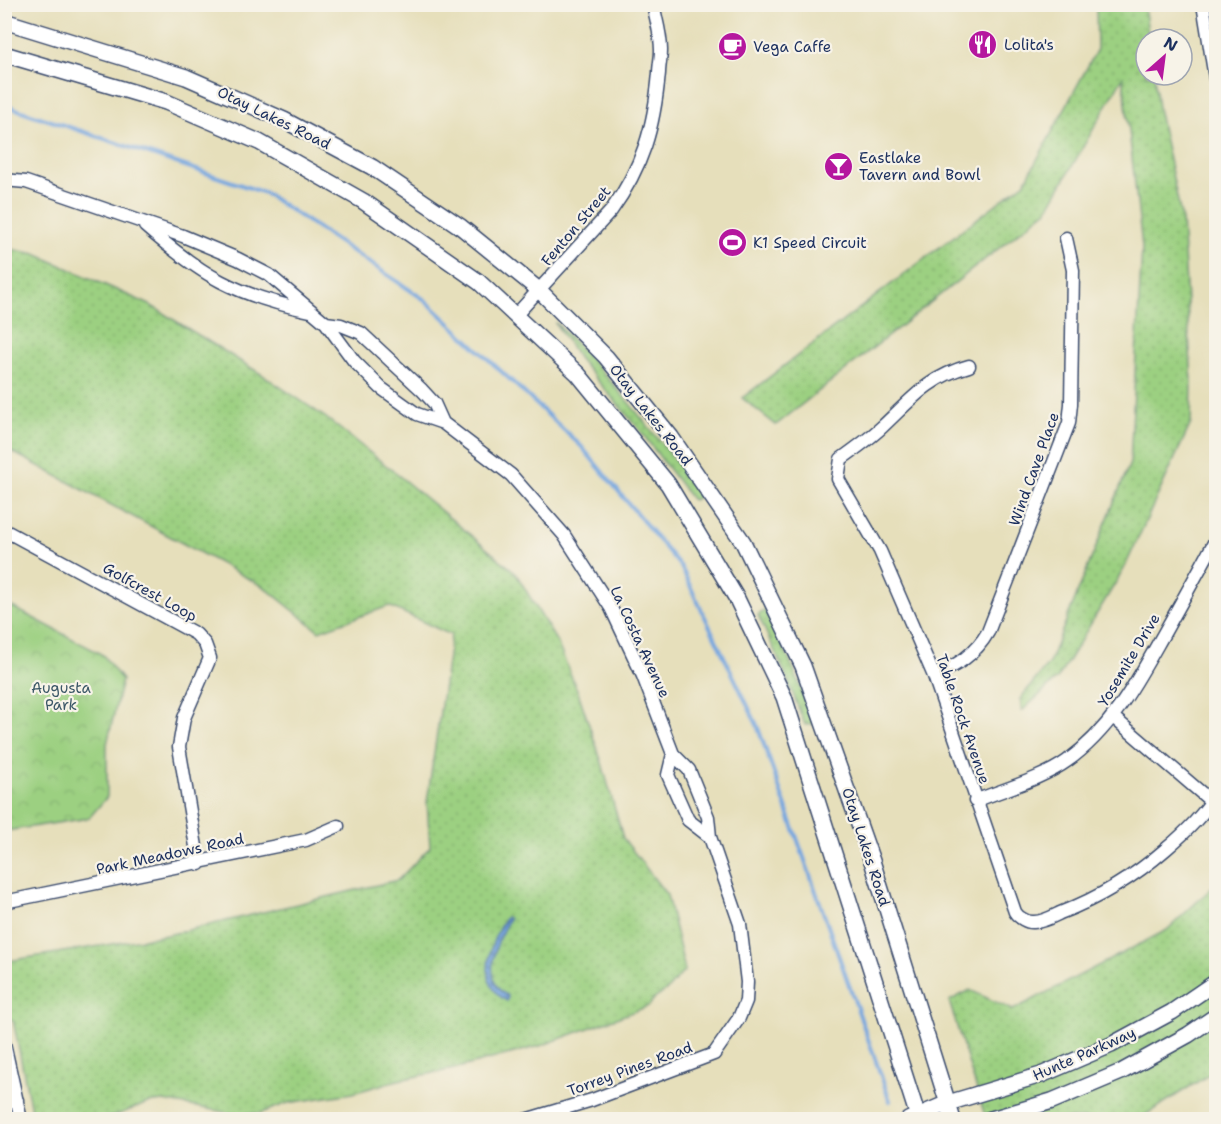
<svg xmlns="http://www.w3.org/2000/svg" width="1221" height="1124" font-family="'Shantell Sans',sans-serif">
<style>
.grass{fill:url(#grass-dots);stroke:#5c8070;stroke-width:1.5}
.park{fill:url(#park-crowns);stroke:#5c8070;stroke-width:1.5}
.water{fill:url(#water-waves);stroke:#486a9e;stroke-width:1.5}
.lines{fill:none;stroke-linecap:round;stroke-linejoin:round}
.stream{stroke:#74a6df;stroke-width:4}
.minor-casing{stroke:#39496c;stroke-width:15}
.major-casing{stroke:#39496c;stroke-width:18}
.minor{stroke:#fff;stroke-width:12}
.major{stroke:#fff;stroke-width:15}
.labels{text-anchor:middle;stroke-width:4.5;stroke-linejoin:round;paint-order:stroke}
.poi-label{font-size:15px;fill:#1b2f5e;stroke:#f7f3e8;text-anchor:start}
.street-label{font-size:15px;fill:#1b2f5e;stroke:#f7f3e8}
.park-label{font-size:15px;fill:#3b5767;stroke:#f7f3e8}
</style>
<defs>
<pattern id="grass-dots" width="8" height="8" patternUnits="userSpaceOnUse" patternTransform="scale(1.5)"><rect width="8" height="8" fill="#9cd081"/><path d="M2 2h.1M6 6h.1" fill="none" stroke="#86b372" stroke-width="1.8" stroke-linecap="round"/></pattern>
<pattern id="park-crowns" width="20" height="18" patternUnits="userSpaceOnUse" patternTransform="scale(1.5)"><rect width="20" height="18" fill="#9cd081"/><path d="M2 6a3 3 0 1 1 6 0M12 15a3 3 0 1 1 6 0" fill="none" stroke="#86b372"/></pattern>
<pattern id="water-waves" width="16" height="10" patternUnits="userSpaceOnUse" patternTransform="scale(1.5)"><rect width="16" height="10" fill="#74a6df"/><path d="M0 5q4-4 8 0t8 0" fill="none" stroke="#5e88b8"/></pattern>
</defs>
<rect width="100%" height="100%" fill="#f7f3e8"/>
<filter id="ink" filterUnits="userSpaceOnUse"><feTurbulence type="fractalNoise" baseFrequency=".0167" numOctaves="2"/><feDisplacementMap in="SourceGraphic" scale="12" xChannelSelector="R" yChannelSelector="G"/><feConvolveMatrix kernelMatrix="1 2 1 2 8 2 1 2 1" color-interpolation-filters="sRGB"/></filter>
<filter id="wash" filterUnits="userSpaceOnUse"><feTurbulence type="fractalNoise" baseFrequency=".008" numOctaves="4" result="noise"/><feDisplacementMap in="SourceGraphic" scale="24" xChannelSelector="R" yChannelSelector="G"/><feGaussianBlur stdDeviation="1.35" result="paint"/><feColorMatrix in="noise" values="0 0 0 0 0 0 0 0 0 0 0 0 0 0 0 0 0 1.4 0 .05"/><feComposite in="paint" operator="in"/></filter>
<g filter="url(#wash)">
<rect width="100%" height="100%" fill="#e6dfbb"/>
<path class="grass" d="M1096,5H1144L1149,39H1146V75H1154L1158,108L1182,220L1192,383L1191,423L1124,569L1058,678L1022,711L1020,699L1049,663L1130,463L1142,247L1123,77L1047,210L776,425L742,398L1025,182L1097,49Z
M5,248L36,254L150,305L261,374L325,417L392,470L515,572L557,642L578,692L602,763L623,838L667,895L685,970L667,990L653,1000L649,1006L540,1046L454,1069L398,1080L353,1093L288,1103L261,1113L235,1114L163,1101L148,1103L112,1117L94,1119L33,1120L13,1020L5,1019L4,957L8,961L167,935L398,880L430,847L427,802L451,635L389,606L319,631L264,587L5,448Z
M555,323H556C609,376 656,433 699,494V497L693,500L691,499L639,429L579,359Z
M765,610L792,666L814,722L813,724L805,725L784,671L758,615Z
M1216,884V1070L1139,1119H986L949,1001L970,990L1013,1010L1167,930Z"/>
<path class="park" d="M5,603L103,655L122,680L107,744V797L89,818L5,831Z"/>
<path class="water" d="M506,917L509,919C497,939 479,982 508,996L507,1001C475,984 490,941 506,917Z"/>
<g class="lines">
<path class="stream" d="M4,105L265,193L425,300L581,446L681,567L757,725L890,1101"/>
</g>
</g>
<g filter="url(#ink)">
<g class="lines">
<defs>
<path id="minor" d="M1203,4L1216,84
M4,180L26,182L183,236L238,259L269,275L326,323L354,361L381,388L417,414L443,423L511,475L564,535L611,608L643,676L673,754L689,770L708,817L710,837L740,924L747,982L746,1001L739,1018L714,1054L592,1100L525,1120
M145,226C202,276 235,295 310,311
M515,316L611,211C643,166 654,128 659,73C659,66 661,58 661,50C661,35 656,19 653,4
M326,323L341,325L361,333L422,390L434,403L443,423
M969,366C928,377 911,400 882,427C869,439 855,449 841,459L838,479L880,551L934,676L1015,912C1018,917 1027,923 1034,922C1043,922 1052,917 1060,913C1099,898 1135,876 1166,849C1185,833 1203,815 1216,795
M4,530L196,634L205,644L210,658L184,718L179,747L199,864
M934,676C957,665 975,655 988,632L1069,423L1071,404L1073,270L1066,238
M1113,717L1212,802
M673,754L668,775L688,820L710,837
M975,801C1004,789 1042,779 1067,761C1112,729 1137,681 1163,635C1181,603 1199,571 1216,539
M4,902L306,840L338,826
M4,1043L21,1120
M4,1104L17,1100"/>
<path id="major" d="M4,21L186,77L284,120L372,167L461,227L540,291L606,357L671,437L743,542L803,666L872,861L953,1120
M4,54L166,102L259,142L363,201L479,282L578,374L668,484L737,599L784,697L919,1120
M908,1120L948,1103L1041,1075L1111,1045L1172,1012L1216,982
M988,1120L1052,1101L1121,1072L1188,1035L1216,1016"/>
</defs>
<use href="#minor" class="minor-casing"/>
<use href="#major" class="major-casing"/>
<use href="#minor" class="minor"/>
<use href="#major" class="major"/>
</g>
</g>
<defs>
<symbol id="restaurant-disc" viewBox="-11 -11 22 22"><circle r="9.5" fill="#b5179e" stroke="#f7f3e8"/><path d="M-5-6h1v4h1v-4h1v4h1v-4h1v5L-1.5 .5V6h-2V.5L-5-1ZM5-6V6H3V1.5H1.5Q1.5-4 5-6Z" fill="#fff"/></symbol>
<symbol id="cafe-disc" viewBox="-11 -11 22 22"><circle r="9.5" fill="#b5179e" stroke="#f7f3e8"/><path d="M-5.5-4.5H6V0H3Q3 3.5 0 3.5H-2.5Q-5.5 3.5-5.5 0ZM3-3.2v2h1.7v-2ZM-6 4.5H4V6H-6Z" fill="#fff"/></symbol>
<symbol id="bar-disc" viewBox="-11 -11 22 22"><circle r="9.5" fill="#b5179e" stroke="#f7f3e8"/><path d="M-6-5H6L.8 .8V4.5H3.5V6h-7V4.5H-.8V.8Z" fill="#fff"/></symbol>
<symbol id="stadium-disc" viewBox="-11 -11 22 22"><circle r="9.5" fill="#b5179e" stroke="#f7f3e8"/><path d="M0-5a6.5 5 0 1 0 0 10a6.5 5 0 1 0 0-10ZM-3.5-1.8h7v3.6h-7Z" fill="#fff"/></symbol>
</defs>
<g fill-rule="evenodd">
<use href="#restaurant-disc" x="966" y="28" width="33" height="33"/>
<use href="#cafe-disc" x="716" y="30" width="33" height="33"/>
<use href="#bar-disc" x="822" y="150" width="33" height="33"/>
<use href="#stadium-disc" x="716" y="226" width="33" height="33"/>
</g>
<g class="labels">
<g class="poi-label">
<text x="1004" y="50">Lolita's</text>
<text x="753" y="52">Vega Caffe</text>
<text x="859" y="163">Eastlake<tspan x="859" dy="17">Tavern and Bowl</tspan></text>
<text x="753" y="248">K1 Speed Circuit</text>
</g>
<g class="street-label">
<text transform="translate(274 118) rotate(26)" y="5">Otay Lakes Road</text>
<text transform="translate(576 226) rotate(-50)" y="5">Fenton Street</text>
<text transform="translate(651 415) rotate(52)" y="5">Otay Lakes Road</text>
<text transform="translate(1034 469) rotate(-70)" y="5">Wind Cave Place</text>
<text transform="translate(150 592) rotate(29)" y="5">Golfcrest Loop</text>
<text transform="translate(640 642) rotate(65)" y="5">La Costa Avenue</text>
<text transform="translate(1129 660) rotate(-59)" y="5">Yosemite Drive</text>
<text transform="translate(963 719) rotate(71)" y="5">Table Rock Avenue</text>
<text transform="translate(866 847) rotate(72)" y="5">Otay Lakes Road</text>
<text transform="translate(170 854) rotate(-12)" y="5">Park Meadows Road</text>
<text transform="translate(1084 1054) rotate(-24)" y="5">Hunte Parkway</text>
<text transform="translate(630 1069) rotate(-20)" y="5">Torrey Pines Road</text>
</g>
<g class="park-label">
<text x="61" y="693">Augusta<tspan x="61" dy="17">Park</tspan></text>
</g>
</g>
<rect width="1221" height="1124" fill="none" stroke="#f7f3e8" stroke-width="24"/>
<g transform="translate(1164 57) rotate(28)"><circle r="28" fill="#f7f3e8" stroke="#9fa5b1" stroke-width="1.5"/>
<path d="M0-4.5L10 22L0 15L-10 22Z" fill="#b5179e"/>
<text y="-9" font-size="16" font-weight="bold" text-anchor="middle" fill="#1b2f5e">N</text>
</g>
</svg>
